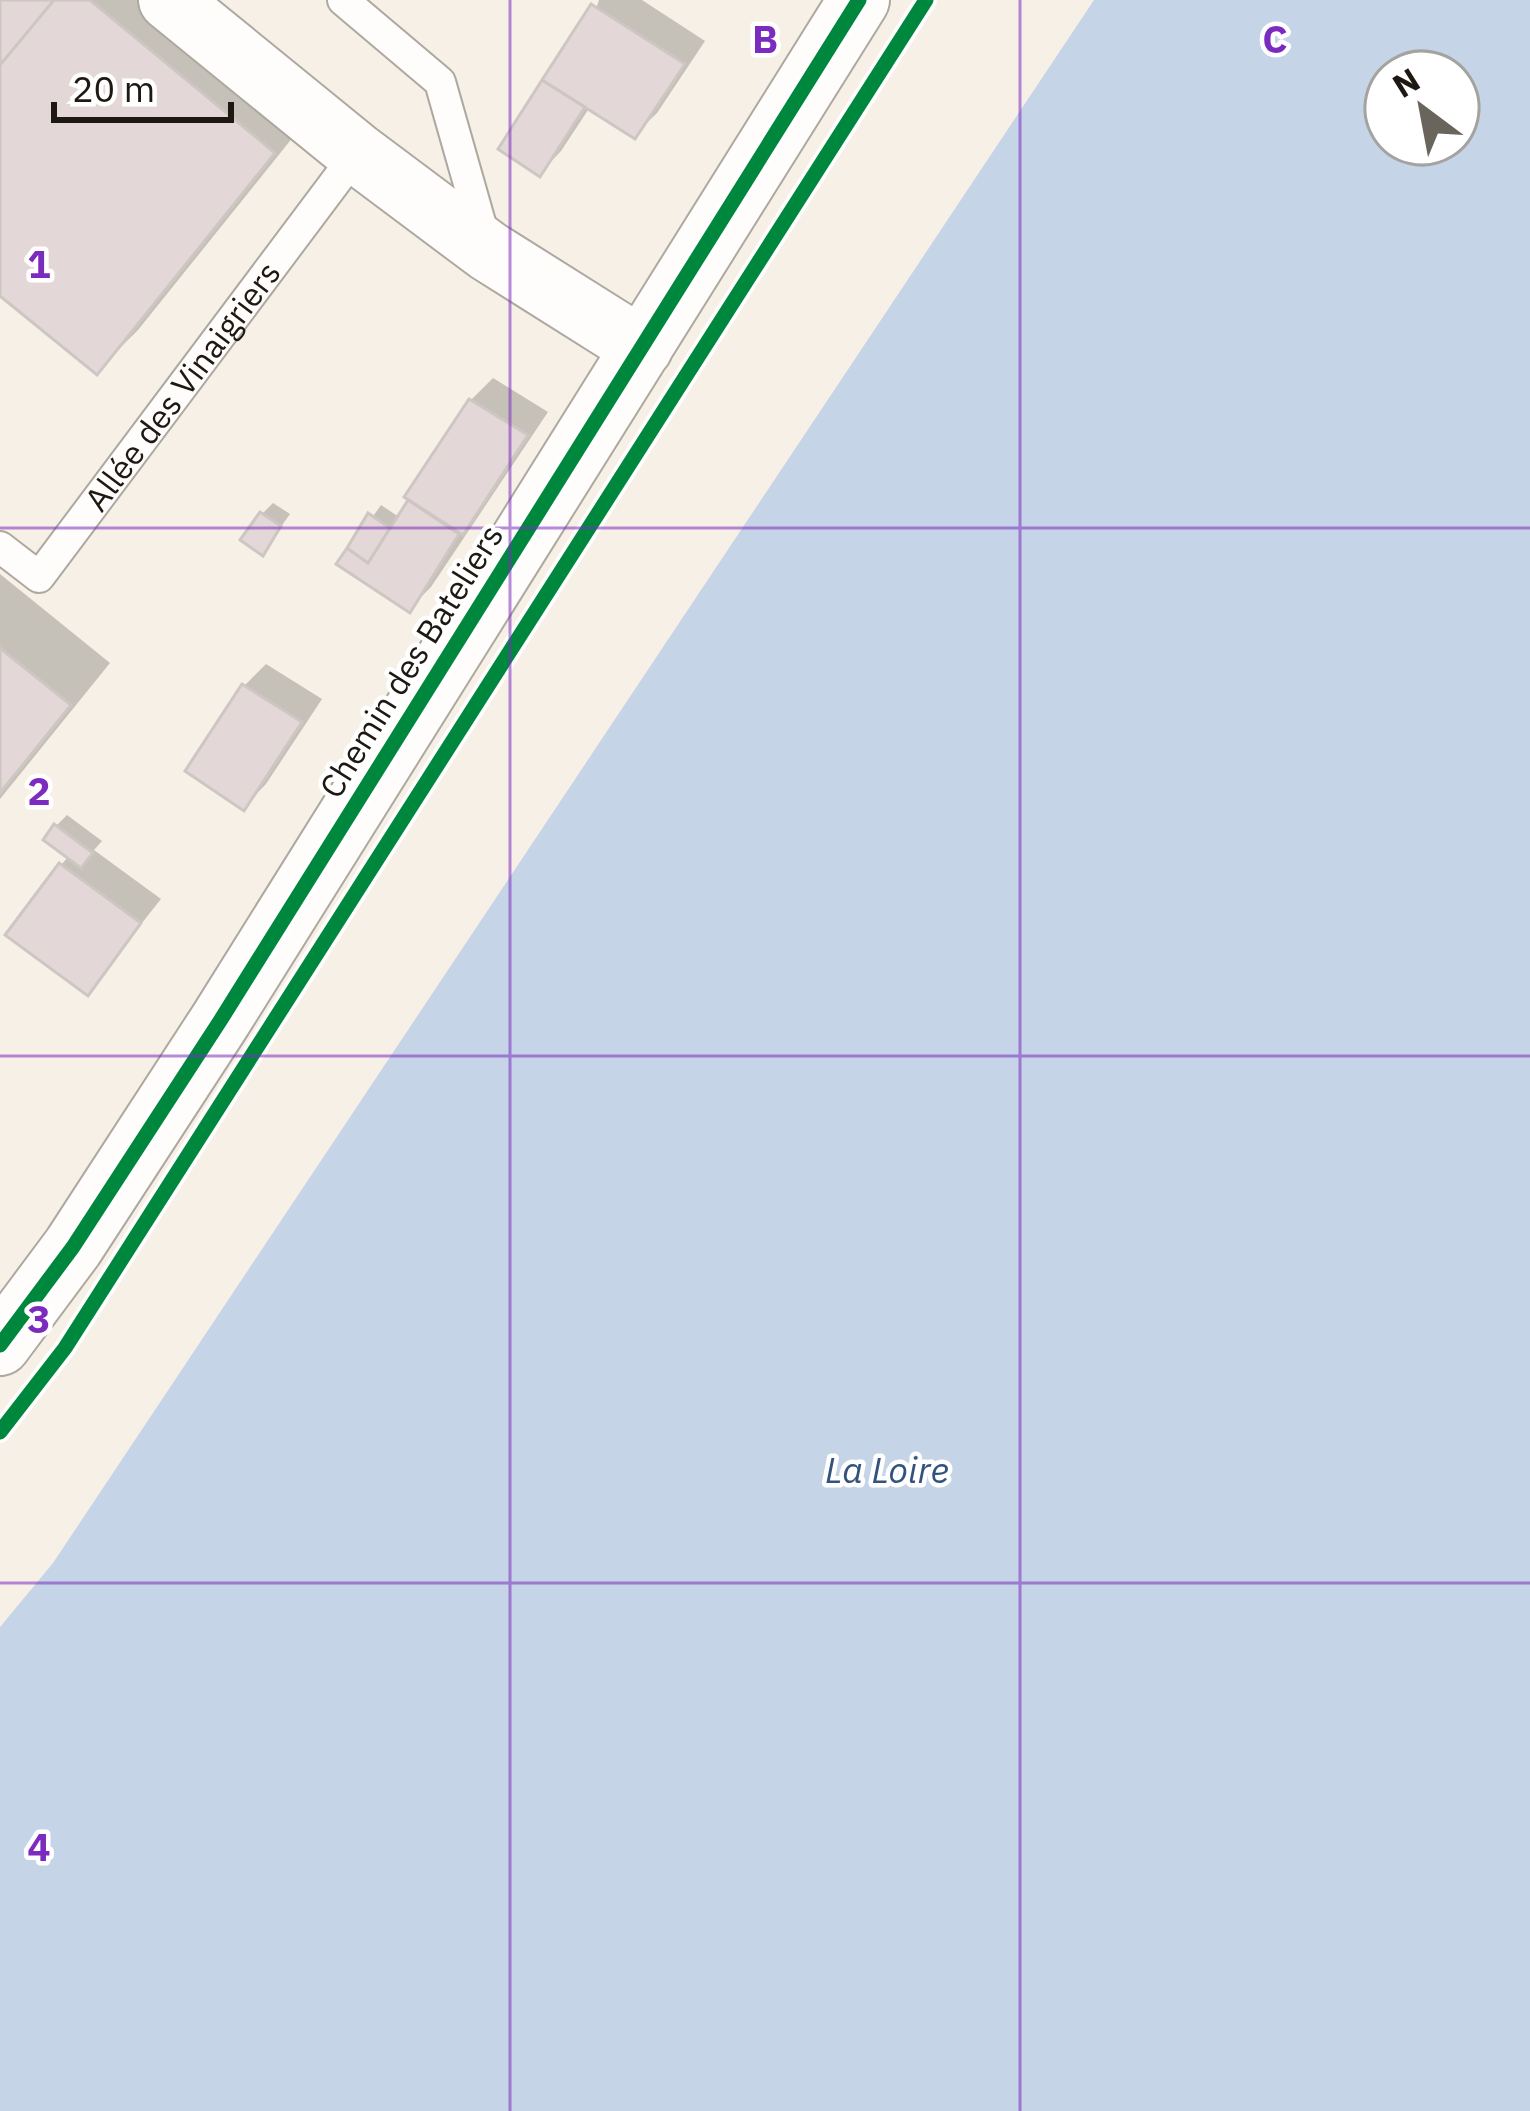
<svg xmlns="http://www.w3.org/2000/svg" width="1530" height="2111" font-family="'IBM Plex Sans',sans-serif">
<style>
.water{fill:#c6d4e7;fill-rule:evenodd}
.shadow{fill:#0003}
.building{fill:#e3d8d7;stroke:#cdc6c3;stroke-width:3}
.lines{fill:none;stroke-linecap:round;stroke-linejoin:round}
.lane-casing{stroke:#ada8a0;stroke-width:34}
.street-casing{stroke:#ada8a0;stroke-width:64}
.lane{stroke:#fefdfb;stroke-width:30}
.street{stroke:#fefdfb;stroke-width:60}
.cycleway-casing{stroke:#fff;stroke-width:22}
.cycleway{stroke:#00873e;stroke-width:15}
.grid{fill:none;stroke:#7b2cbf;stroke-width:3;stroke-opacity:0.55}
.labels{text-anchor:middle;stroke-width:9;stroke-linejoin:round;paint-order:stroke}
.street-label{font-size:33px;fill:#1d1812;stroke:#fff}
.water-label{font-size:36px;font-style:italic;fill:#33537e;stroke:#fff}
.grid-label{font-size:39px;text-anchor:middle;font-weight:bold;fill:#7b2cbf;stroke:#fff;stroke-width:9;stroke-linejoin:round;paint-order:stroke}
</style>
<rect width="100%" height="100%" fill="#f7f0e6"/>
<path class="water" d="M1094,0H1530V2111H0V1627L53,1563ZM1386,72H1458V144H1386Z"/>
<path class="shadow" d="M0,0H181L314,111L138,330L97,371L0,292Z
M599,0H642L705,41L657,113L634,135L590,107L561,151L539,174Z
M493,378L548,412L431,587L409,609L340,563L381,505L399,517L471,400Z
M273,503L290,514L263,552L262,514Z
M0,574L110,663L0,799Z
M266,664L322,699L266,784L244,807V686Z
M67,815L102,841L94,850L161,899L87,992L61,865L69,856L56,826Z"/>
<path class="building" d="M0,0H54L0,65Z
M54,0H90L275,153L97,375L0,296V65Z
M591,4L685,64L635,139L542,80Z
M542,80L585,107L540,177L498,149Z
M469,399L528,435L463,535L404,497Z
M408,500L459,534L410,613L336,564L347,548L368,563Z
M260,512L281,526L263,556L240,540Z
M368,513L390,528L368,563L347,548Z
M0,648L71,705L0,793Z
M242,684L302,722L244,811L185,771Z
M54,824L93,853L81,868L43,840Z
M59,863L141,923L88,996L5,935Z"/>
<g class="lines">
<defs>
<g id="lane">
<path d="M343,0L440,82L485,240"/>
<path id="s1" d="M0,547L39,577L357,153"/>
</g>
<path id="street" d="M169,0L357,153L488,251L642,348
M0,1345L73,1247L220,1021L859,0"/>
</defs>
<use href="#lane" class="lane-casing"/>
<use href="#street" class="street-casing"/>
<use href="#lane" class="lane"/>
<use href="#street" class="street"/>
<defs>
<path id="cycleway" d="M0,1345L73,1247L220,1021L859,0
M0,1432L65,1348L926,0"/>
</defs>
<use href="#cycleway" class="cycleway-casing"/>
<use href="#cycleway" class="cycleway"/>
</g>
<path class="grid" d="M510,0V2111M1020,0V2111M0,528H1530M0,1056H1530M0,1583H1530"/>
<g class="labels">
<g class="street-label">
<text dy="12" stroke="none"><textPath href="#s1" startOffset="288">Allée des Vinaigriers</textPath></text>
<text transform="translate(411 661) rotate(-58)" y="12">Chemin des Bateliers</text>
</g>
<g class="water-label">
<text x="887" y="1483">La Loire</text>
</g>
</g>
<g class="grid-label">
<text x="765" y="53">B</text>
<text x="1275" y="53">C</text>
<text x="39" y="278">1</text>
<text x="39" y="805">2</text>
<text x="39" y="1333">3</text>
<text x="39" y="1861">4</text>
</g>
<g transform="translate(1422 108) rotate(328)"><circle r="57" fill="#ffffff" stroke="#a5a3a0" stroke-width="3"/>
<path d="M0-9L21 45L0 30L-21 45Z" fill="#69645c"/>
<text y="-18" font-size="33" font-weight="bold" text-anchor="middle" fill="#1d1812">N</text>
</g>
<path d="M54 102v18h177v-18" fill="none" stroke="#1d1812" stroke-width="6"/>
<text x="72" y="102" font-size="36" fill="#1d1812" stroke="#ffffff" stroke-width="9" paint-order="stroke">20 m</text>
</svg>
